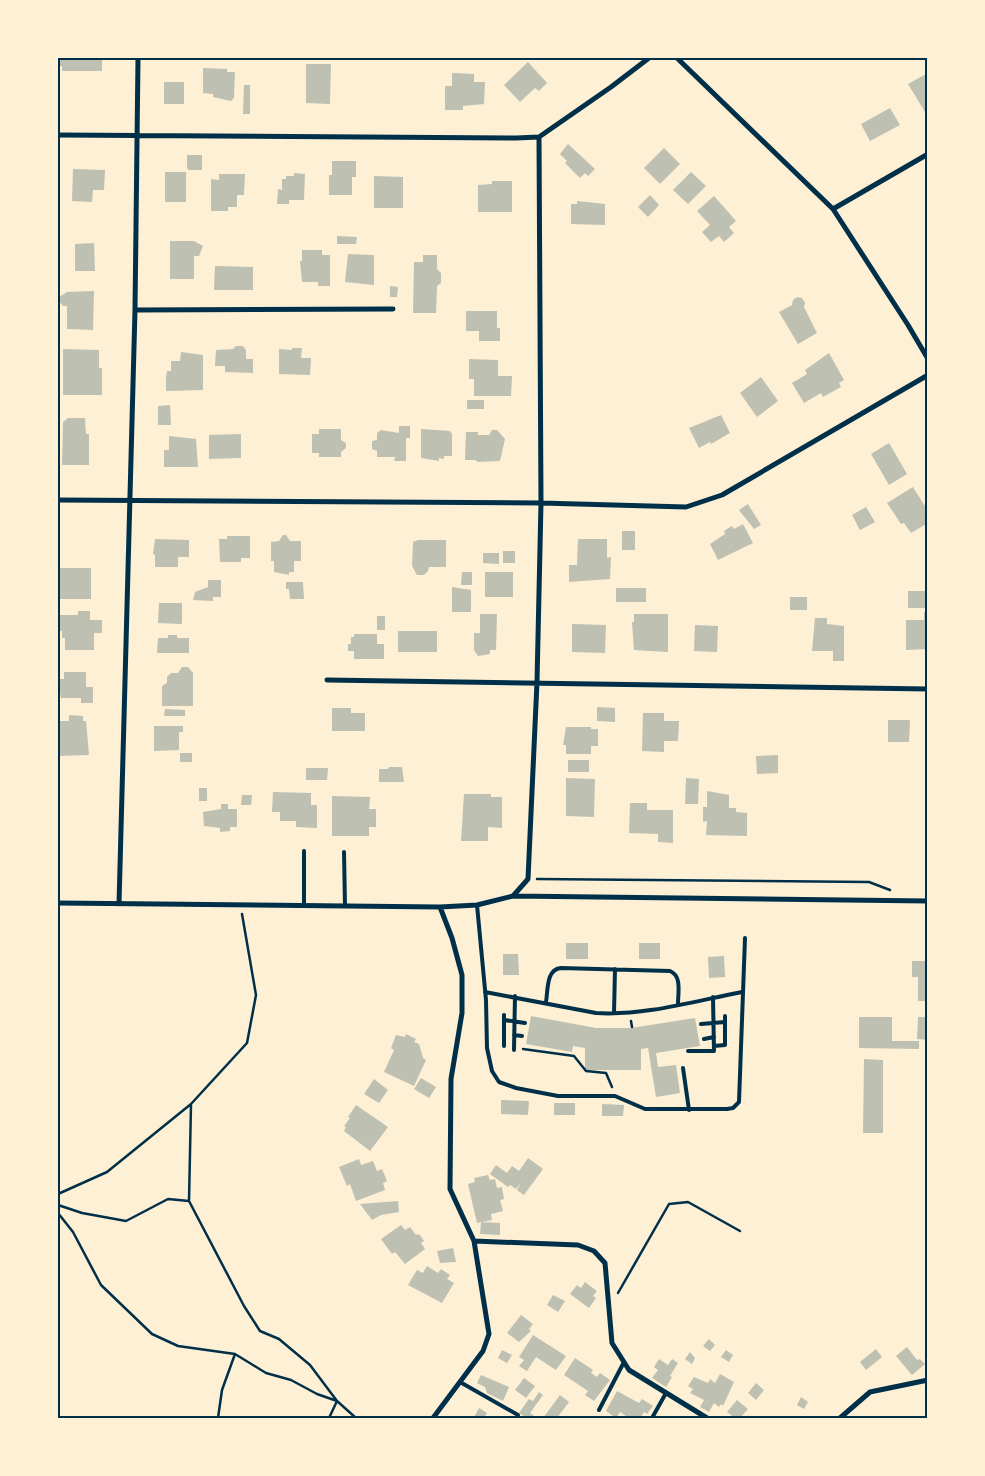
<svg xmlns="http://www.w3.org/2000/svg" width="985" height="1476" font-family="'Source Sans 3',sans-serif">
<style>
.building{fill:#bec0b2}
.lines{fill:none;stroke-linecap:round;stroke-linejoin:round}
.path{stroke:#003049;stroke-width:2.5}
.service{stroke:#003049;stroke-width:4}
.minor{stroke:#003049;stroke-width:5}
.neatline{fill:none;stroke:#003049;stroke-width:2}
</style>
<rect width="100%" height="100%" fill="#fdf0d5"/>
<path class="building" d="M58,58H102V71H62V66H58Z
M528,62L547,83L539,91L535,88L520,102L504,85Z
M306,64H331L330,104L306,103Z
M203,68L227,69V72H235L234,98L231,101L213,97V94L203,93Z
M452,73L474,74V82H485L484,104L463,106V110H445V86H452Z
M928,73V111L925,112L908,84Z
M164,82H184V104H164Z
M244,85H250V114H243Z
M890,108L900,125L870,141L861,124Z
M568,144L595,169L588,176L585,173L580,178L565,163L567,161L560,154Z
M664,148L680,164L660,184L644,168Z
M187,155H202V170H189L187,168Z
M332,161H356V177H352V195H329V175H332Z
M73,169L105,170L104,190H93L92,202L72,201Z
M165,172H186V202H165Z
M691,172L706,186L688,204L673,190Z
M294,173L305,174L304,200H289V204H277L278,189L282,190V179H286V176H294Z
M219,174H245L244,195H237V207H228V211H211V179L219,180Z
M374,176L403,177V208H374Z
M492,181H512V212H478V185L492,184Z
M650,195L659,205L648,217L638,207Z
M714,196L736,221L729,227L734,233L724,242L719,236L711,242L702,232L710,225L697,211Z
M577,201L605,204V225L571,224V204H577Z
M337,236L357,237L356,244H337Z
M170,241H194L203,246L199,256H194V279H170Z
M94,243L95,271H75V244Z
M302,250H322V255H330V286H318V282H302L300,261H302Z
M348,254L374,255V285L345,282Z
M423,255H437V269L441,273V283L437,286L436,313H413L414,262H423Z
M215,266L253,267V290H214Z
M390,286L398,287L397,297H390Z
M94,291L93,330L67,329V306H63L59,301V297L67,292Z
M797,297L802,298L805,303L804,307L817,333L798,344L779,312L792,305L793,300Z
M466,311H497V328H500V341H479V331H466Z
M236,346H243L246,350V359H253V373L225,372V366H215L216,350L233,349Z
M292,348H302L301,358H311L310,375L279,374V349L292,350Z
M63,349L99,350V368H102V395H63Z
M181,352L203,355V390L166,391V378L167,371H171V361H180Z
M829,353L844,380L839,383L841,387L823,397L821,393L804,403L792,383L807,374L805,370Z
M469,359L498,360V376H512L511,396H474V379H469Z
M761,377L778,401L757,417L740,393Z
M467,400H484V409H467Z
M170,405L171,425H158V406Z
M721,415L730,433L711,444L710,442L699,448L689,428Z
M68,418H85L86,434H89V465H62L63,422Z
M399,426H410V438H406V461H394L395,457H377V451L372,449V441L377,440V433L381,430L399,433Z
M319,429H341V440L346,443V448L341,452V457H319V453H312V434H319Z
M421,429L450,431L452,434V456H444V459L439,458V461L421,458Z
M492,430H497L505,439L500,461L478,462L475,460H465L466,432H478V435H489Z
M241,434V458L209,459V435Z
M169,436L196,439L198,467H164V450H169Z
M889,443L907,474L889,485L871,454Z
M913,487L928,511V523L911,533L904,523L901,524L887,503Z
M748,504L761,525L754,529L739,510Z
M866,507L875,522L860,530L852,515Z
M743,524L753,543L718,560L710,544L725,534L724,531L732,526L734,529Z
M622,531H635V550H622Z
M283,535H286L290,541H301V561H294V572H289V575L274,572V561H271V542L279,541Z
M227,536H250V558H241V562H220L219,539H227Z
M155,539L189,540V557H178V567H155V555L153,554Z
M578,539H607V558L611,557L610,579L569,582V565H577Z
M418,540H446V567H429L428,571L424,575H417L412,566L413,542Z
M503,551H515V563H503Z
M483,553H499V564L483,563Z
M59,568H91V599H58Z
M462,572H472V585H461Z
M485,572H513V597H485Z
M208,580H221V597H213V601L193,600L195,592L208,587Z
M286,582H303L304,599H290L289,589H286Z
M452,587L471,590V612H452Z
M616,588H646V602H616Z
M908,591H928V608H908Z
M790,597H807V610H790Z
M159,603H182V624L158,623Z
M78,611H90V620H102V633H94V650H65V638H62V631H58V615H78Z
M924,612H928V649L906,650V620H924Z
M480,614H497L496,650H490V654L478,656L474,650V633H480Z
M634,614H668V652L634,650L632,622H634Z
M377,616H385V630H377Z
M815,618H827V624L844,626V661H833V651H812Z
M572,624L606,625L605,653L572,652Z
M695,625L718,626L717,652L694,651Z
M398,631H437V652H398Z
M354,634H377V644H384V659H354V651H348V644H351V637H354Z
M168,635H177V638H189V653H157L158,638H168Z
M182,667H188L193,673V706H162V686L167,683V677L171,673H178Z
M64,672H86V687H93V703H81V698H61L58,679H64Z
M597,707L615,708V722L597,721Z
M332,708H351V713H365V731H332Z
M165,709L185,710V716H164Z
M643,713H664V721H679L678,741H664V752L642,751Z
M69,715L83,716V721H86L89,755L58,756V721H69Z
M888,720H910L909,742H888Z
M926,720H928V753H925Z
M154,726H183V732H179V750L154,751Z
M566,727H591V729H598V746H591V754H566V745H563Z
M180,753H192V762H180Z
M778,755V773L757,774L756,756Z
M568,760H589V772H568Z
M389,767H402L404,782H379V769H388Z
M306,768H328L327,780H306Z
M566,778L595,779L594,817L566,816Z
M686,778L699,779L698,804H685Z
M199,788H207V801H199Z
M707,791L729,795V808H736V812L747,813V836L706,835L707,821L703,822V807H707Z
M273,792L311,793V805H317V828L296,827V821H280V812H272Z
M464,794H491V797H502V828L488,827V841H461Z
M242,795H252L251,805H241Z
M332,796L370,797L369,809H376V827H369V836H332Z
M630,803H647V810H673V843L658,842V834L629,833Z
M221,804H228V809H237V827H230V831L220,832V828L204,826L203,812L221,809Z
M566,943H588V959H566Z
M639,943H660V959H639Z
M503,954H518L519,975H503Z
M724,956L725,977L709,978L708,957Z
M912,961H927V1001H918V977H912Z
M531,1016L596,1028H631L695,1018L700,1046L656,1053L658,1067L676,1065L680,1093L656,1097L648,1048L641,1049V1070H585V1048L573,1046L572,1052L526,1044Z
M859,1017H892V1041H919V1049L859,1048Z
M918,1017H928V1040L917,1039Z
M406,1034L416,1039L414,1042L419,1044L423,1058L426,1060L414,1086L384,1072L394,1050L391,1048L396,1035L405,1037Z
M864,1059L883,1060V1133H863Z
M421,1078L436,1087L429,1098L414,1089Z
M374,1079L388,1090L379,1103L364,1094Z
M501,1100L529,1101L528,1115L501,1114Z
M554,1103H575V1115H554Z
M602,1104L624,1105L623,1116H602Z
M356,1105L388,1127L370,1151L344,1131L346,1127L344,1126L350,1118L348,1117Z
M528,1158L543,1169L524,1195L517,1190L521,1183L516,1189L510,1185L508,1187L490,1174L496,1165L507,1173L512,1166L519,1171Z
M359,1159L361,1165L373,1161L377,1171L382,1169L387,1181L383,1183L385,1190L356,1201L350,1184L347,1186L339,1167Z
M488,1175L490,1180L495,1179L497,1188L502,1187L504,1199L500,1200L503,1211L491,1214L492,1220L477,1223L468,1184L475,1182L474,1178Z
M398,1201L399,1212L381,1215L372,1220L360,1204Z
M481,1222L500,1223V1235L480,1234Z
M401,1225L405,1230L410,1227L416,1235L419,1234L424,1241L421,1243L425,1249L405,1264L395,1252L392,1254L381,1239Z
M453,1248L456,1262L440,1263L437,1251Z
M427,1266L438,1273L441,1269L450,1275L447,1279L454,1283L442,1303L408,1285L417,1270L423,1273Z
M585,1282L597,1291L593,1296L596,1298L589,1308L570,1294L577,1285L581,1288Z
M553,1295L565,1301L558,1312L547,1305Z
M521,1315L533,1324L529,1329L531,1331L519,1342L507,1333Z
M533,1335L566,1356L556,1370L536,1357L527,1371L519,1366L524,1360L519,1357Z
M709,1339L715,1345L710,1351L703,1346Z
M907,1347L917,1360L920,1359L925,1364L912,1375L896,1356Z
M876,1349L882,1357L866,1370L860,1362Z
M502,1350L512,1355L507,1363L498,1358Z
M726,1350L733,1355L729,1362L721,1357Z
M690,1352L695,1358L692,1364L685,1359Z
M575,1358L593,1370L591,1373L597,1377L600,1373L610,1380L594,1401L585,1395L588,1391L564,1375Z
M659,1359L668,1365L672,1359L678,1363L670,1376L672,1377L666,1387L652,1378L658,1370L654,1367Z
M720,1374L734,1382L723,1406L721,1404L719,1407L714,1403L709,1412L700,1407L704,1400L690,1393L693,1389L688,1386L694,1377L708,1383L710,1379L715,1383Z
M481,1375L509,1387L503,1401L487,1393L485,1387L477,1383Z
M524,1378L535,1386L526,1398L515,1390Z
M756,1383L764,1390L756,1400L748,1393Z
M617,1391L639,1403L642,1399L653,1406L647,1414L644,1412L640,1418H629L620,1412L616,1418L606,1411Z
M539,1392L543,1395L530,1413L537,1418H527L519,1413L529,1399L533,1401Z
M560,1395L569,1402L557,1418H543Z
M801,1397L808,1402L804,1409L797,1405Z
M737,1400L748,1409L740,1418H735L727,1412Z
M479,1408L487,1413L484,1418L474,1417Z"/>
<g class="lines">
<path class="path" d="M537,879L869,882L890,890
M631,1021L632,1027
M523,1049L574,1056L586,1071L606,1073L612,1087
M191,1104L189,1201L244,1306L260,1331L279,1339L310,1365L337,1401L329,1418
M58,1194L107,1172L191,1104L247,1043L256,995L242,914
M58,1205L82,1213L126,1221L168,1199L189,1201
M58,1213L73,1232L101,1285L152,1334L178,1346L235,1354L266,1373L291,1380L317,1394L337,1401L356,1418
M618,1293L669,1204L688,1202L740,1231
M218,1418L222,1390L235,1354"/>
<path class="service" d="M304,851V906
M344,852L345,906
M477,905L486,1000L487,1048L492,1071L499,1082L516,1088L558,1096H615L645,1109H727L733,1108L739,1102L745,938
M485,992L596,1013C645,1016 695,1001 742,992
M546,1002C548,991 546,969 561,968L670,971C682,976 678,992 678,1004
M614,1013L615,969
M504,1015V1046
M504,1020L525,1023
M701,1024L725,1022
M514,1035L522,1036
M704,1039L714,1037
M714,1046L725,1045V1016
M514,1050L515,996
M688,1051H714L713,997
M683,1068L689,1110
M460,1382L518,1415
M599,1410L624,1362
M652,1418L666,1393"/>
<path class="minor" d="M677,58L833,209L908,325L928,359
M58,135L516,138L539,137
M833,209L928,154
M135,310L393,309
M58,500L541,503L686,507L722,495L928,375
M327,680L928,689
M513,896L528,879L537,682L541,503L539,137L611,87L649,58
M58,903L440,907L477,905L513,896L928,901
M119,904L135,310L138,58
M440,907L452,938L462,975V1013L451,1079L450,1189L474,1241L578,1245L594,1251L605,1263L612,1343L629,1370L707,1418
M433,1418L483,1351L489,1334L474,1241
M840,1418L870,1392L928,1380"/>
</g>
<rect width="985" height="1476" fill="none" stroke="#fdf0d5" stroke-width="118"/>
<rect x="59" y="59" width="867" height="1358" class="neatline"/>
</svg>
